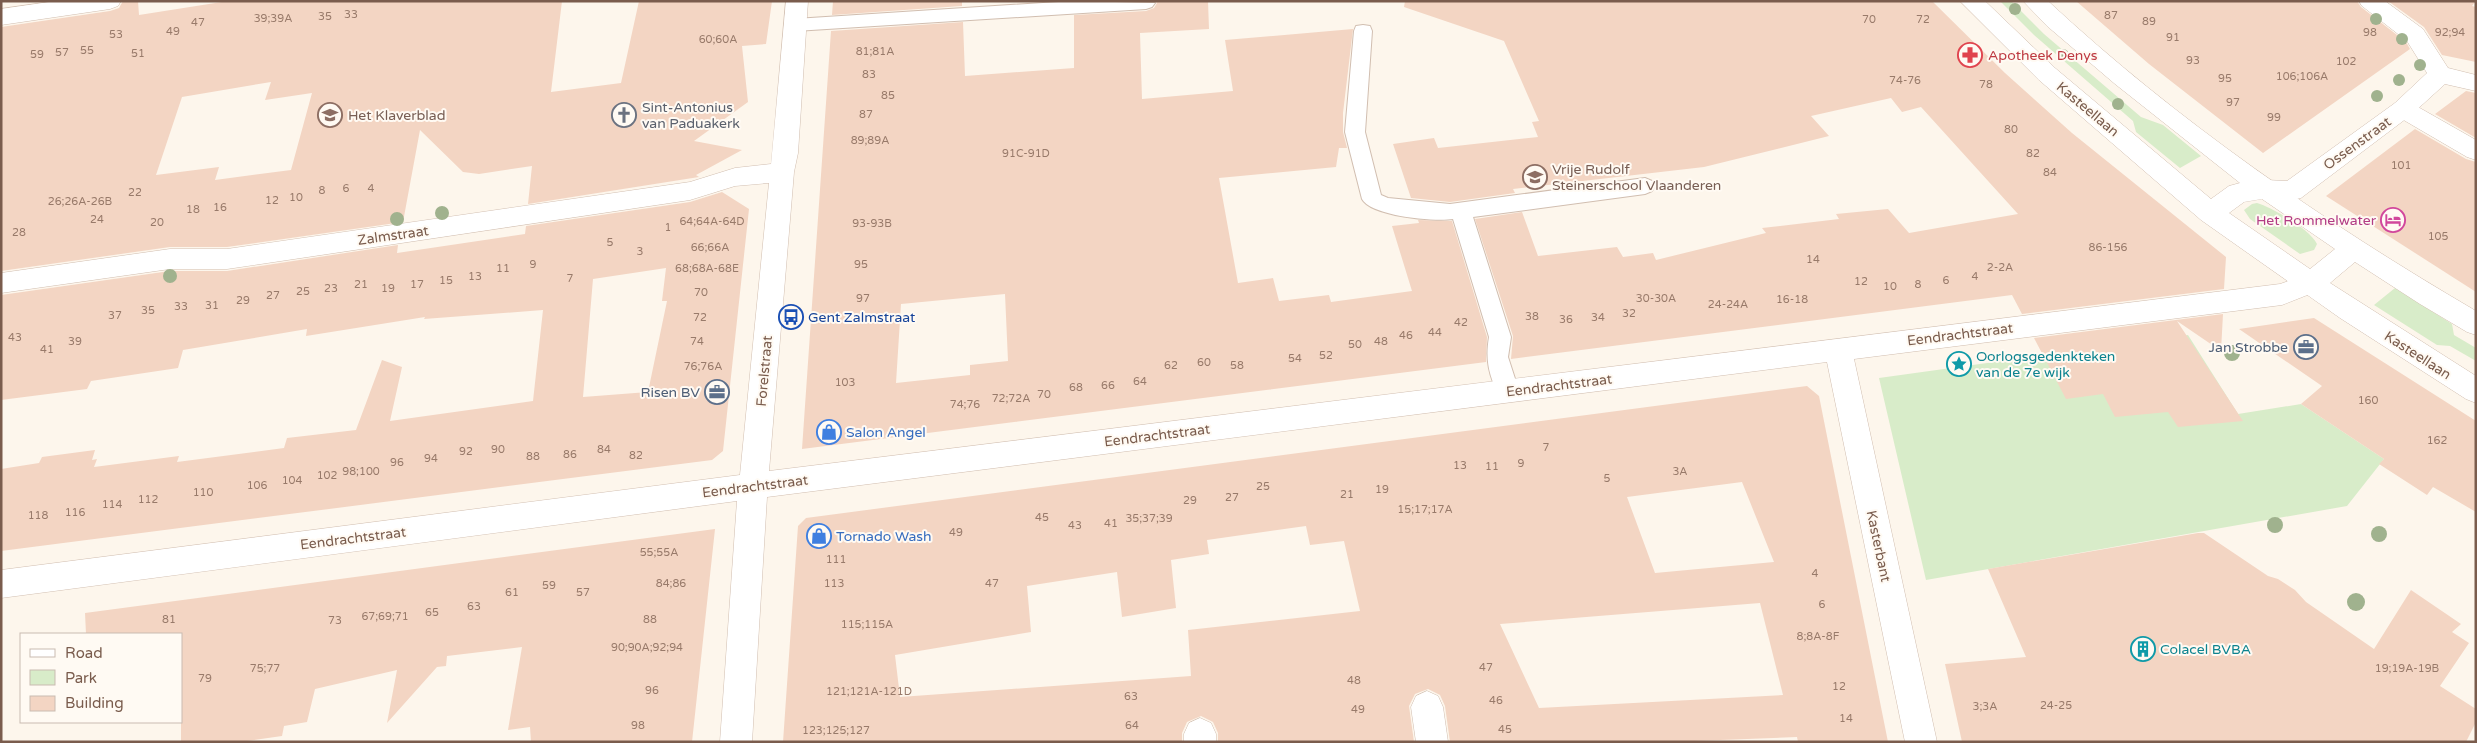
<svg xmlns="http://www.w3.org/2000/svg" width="2477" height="743" font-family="'Varela Round',sans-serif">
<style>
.green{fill:#d8ecc9}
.building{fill:#f3d5c3;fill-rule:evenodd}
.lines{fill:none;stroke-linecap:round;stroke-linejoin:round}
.service-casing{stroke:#d1beb0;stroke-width:2}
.pedestrian-casing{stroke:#d1beb0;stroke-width:1}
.minor-casing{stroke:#d1beb0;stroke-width:1}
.tertiary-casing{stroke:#d1beb0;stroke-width:1}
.service{fill:#fff;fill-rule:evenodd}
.pedestrian{fill:#fff;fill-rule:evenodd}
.minor{fill:#fff;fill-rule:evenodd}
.tertiary{fill:#fff;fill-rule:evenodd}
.tree{fill:#a0b28e}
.labels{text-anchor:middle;stroke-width:4;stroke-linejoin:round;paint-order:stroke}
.number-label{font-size:11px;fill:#987a6a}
.health-label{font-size:14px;fill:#be3a42;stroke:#fffaf3;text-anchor:start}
.worship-label{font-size:14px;fill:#5b616d;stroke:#fffaf3;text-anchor:start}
.street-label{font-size:14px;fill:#7a5c4d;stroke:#fffaf3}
.education-label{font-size:14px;fill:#785e54;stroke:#fffaf3;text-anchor:start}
.hotel-label{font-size:14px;fill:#b23c85;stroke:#fffaf3;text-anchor:end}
.transit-label{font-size:14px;fill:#164399;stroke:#fffaf3;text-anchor:start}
.service-label{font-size:14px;fill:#4e5e75;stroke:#fffaf3;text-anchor:end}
.culture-label{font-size:14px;fill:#0d838f;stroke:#fffaf3;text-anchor:start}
.shop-label{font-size:14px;fill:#366cbe;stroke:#fffaf3;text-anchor:start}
</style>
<rect width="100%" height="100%" fill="#fdf6ec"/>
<path class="green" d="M2000,1H2011L2044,34L2141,117L2163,125L2201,156L2180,168L2136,132L2133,121L2034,35Z
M2257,203C2273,208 2310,229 2317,244L2314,250L2300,254L2250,219L2244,210L2252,204Z
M2395,288L2452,324L2454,335L2476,348V361L2450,346L2437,345L2374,305Z
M2188,335L2238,414L2301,404L2384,459L2347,506L1926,580L1879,378Z"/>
<path class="building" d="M123,1H138L139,15L228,1H562L551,92L621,83L639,1H772L766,44L742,46L748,102L694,141L742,150L696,175L699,177L528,204L532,166L479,174L463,172L420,130L403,222L227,247H170L1,271V27L110,11L119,8ZM271,82L265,100L312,93L291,170L215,180L219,167L156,175L182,97Z
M833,1H962V6L832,15Z
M1155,1H1208L1209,29L1140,33L1142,99L1233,91L1225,40L1353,29L1343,113V132L1347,148H1339L1336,167L1219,178L1238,283L1273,278L1279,301L1329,295L1331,302L1412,291L1392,226L1419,223L1418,220L1452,221L1487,337L1486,362L802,449L831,31L963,22L965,76L1074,68V15L1146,11L1154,8L1157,3ZM1005,294L1008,361L970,365V375L896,383L901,304Z
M1405,1H1932L2005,73L2072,133L2226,257L2224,289L2022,314L2012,295L1511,359L1513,336L1475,219L1522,212L1538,256L1617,247L1623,257L1653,253L1656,260L1766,233L1762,228L1839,219L1836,214L1888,209L1909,233L2018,214L1921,107L1902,112L1891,98L1811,116L1829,136L1704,167L1513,189L1515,193L1450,202L1411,198L1393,144L1434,138L1438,148L1538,137L1532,122L1539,121L1504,41L1404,7Z
M2076,1H2357L2361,7L2406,42L2410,49L2263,153L2149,64Z
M2388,1H2476L2472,6L2476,7V62L2442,55L2424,27Z
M2466,91L2476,93V138L2435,114Z
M2415,129L2466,159L2476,162V292L2326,196Z
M722,192L749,209L723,451L712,460L1,551V469L39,463L42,457L95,450L92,460L97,459L94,467L179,456L177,462L284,448L287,438L356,430L382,360L402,367L390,421L533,401L543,310L424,319L425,317L306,336L307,329L183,350L178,368L91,381L87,389L1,400V295L170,271H227L398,245L397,253L525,234L526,226L690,202ZM666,268L662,301H667L648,392L583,397L593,279Z
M2223,314L2221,351L2177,321L2243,421L2178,427L2168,412L2115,417L2103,394L2066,399L2034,338Z
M2314,318L2476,421V512L2433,487L2427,495L2379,464L2384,459L2301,404L2322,386L2239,329Z
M1807,386L1819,396L1888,742H1798L1797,737L1667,742H1450L1445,706L1440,695L1428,689L1415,694L1409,706L1414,742H1218V733L1213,722L1201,716L1187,722L1182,733V742H783L798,526L806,518ZM1742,482L1774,562L1655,573L1627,497ZM1306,526L1310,545L1344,541L1360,611L1188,630L1191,676L900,697L895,655L1031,632L1027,586L1117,572L1122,617L1176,608L1171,560L1209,554L1207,540ZM1760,603L1783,695L1539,708L1500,624Z
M715,529L692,742H531L530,727L508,730L522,647L447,656L446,666L437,667L387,723L397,670L315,689L307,722L284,726L282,736L240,742H181V634H86L85,613Z
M2198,533H2204L2268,576L2278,579L2295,590L2306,602L2374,649L2411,590L2461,624L2452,632L2469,643L2440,686L2476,709V722L2466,742H1962L1945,664L2026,657L1988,569Z"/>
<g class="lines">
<defs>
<path id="service" d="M1074,1L1155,3L1152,7L1146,9L795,31L788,30L786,25L788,20L795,19Z
M1363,25L1370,26L1372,31L1365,132L1381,195L1388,198L1450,204L1645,178L1652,181L1655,186L1652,191L1645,194L1473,217L1511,337L1508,357L1519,391L1516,398L1508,401L1500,398C1489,376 1485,360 1489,337L1453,219C1434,222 1371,216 1362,199L1345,132L1354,31L1356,26Z"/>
<path id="pedestrian" d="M2403,100L2411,103L2476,140V160L2467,157L2395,115L2391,109L2395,103Z"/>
<path id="minor" d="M56,1H121L118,6L110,9L1,25V9Z
M786,1H808L798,153L794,172L769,471L2280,284L2311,273L2320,276L2324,283L2320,290L2282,305L1854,359L1937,742H1905L1827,362L767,497L752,742H720L737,501L1,598V570L740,475L769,183L735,186L690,200L227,269H170L1,293V273L170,249H227L690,182L735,168L771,164Z
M2359,1H2385L2423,29L2448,68L2476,75V91L2445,84L2411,115L2301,198L2292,200L2256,196L2252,189L2256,182L2265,180L2287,181L2395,103L2427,73L2407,41L2362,6Z
M1427,691L1438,696L1443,707L1448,742H1416L1411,707L1416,696Z
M1200,718L1211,723L1216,734V742H1184V734L1189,723Z"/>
<path id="tertiary" d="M1960,1H1985L2055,68L2211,199L2229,186L2240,183L2115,84L2047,26L2023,1H2048C2177,121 2324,222 2476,311V335L2467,332L2420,304L2355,262L2330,283L2476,376V403L2466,399L2340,318L2201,220L2039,80ZM2262,199L2335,249L2310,269L2229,213L2244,202Z"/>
</defs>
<use href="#service" class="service-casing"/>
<use href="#pedestrian" class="pedestrian-casing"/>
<use href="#minor" class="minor-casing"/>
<use href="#tertiary" class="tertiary-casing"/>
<use href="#service" class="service"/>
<use href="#pedestrian" class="pedestrian"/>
<use href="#minor" class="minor"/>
<use href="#tertiary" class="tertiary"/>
</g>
<g class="tree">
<circle cx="2015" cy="9" r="6"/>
<circle cx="2376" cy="19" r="6"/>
<circle cx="2402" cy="39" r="6"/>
<circle cx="2063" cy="55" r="6"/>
<circle cx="2420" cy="65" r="6"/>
<circle cx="2399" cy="80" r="6"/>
<circle cx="2377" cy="96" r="6"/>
<circle cx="2118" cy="104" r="6"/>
<circle cx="442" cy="213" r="7"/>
<circle cx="397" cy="219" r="7"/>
<circle cx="170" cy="276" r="7"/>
<circle cx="2232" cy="353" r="8"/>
<circle cx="2275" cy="525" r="8"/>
<circle cx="2379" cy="534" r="8"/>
<circle cx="2356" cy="602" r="9"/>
</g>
<defs>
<symbol id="pharmacy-ring" viewBox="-11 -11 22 22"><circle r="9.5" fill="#fffaf3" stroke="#e0444e" stroke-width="1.5"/><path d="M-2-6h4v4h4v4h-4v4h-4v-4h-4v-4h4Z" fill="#e0444e"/></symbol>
<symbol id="school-ring" viewBox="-11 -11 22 22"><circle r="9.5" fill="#fffaf3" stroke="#8d6e63" stroke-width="1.5"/><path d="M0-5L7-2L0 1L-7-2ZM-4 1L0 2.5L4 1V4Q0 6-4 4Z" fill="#8d6e63"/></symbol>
<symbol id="church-ring" viewBox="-11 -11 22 22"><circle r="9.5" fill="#fffaf3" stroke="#6b7280" stroke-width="1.5"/><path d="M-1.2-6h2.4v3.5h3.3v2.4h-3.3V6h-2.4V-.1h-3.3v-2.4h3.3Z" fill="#6b7280"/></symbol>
<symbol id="hotel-ring" viewBox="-11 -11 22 22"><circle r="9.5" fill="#fffaf3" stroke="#d1479c" stroke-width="1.5"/><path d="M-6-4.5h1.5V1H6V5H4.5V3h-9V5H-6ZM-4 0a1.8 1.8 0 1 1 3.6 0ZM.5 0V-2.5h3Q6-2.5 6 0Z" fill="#d1479c"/></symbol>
<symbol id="bus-ring" viewBox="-11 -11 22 22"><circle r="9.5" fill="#fffaf3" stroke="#1a4fb4" stroke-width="1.5"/><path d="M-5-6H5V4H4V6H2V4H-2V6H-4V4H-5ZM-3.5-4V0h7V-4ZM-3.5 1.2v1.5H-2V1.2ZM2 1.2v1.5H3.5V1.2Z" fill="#1a4fb4"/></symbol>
<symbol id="office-ring" viewBox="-11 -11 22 22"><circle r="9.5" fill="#fffaf3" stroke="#5c6f8a" stroke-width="1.5"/><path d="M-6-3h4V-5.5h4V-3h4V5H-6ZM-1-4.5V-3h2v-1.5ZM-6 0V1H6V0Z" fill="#5c6f8a"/></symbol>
<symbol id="sight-ring" viewBox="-11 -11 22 22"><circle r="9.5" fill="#fffaf3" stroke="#0f9aa8" stroke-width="1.5"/><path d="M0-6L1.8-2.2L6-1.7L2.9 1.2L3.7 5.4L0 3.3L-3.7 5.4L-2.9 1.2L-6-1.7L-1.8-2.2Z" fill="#0f9aa8"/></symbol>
<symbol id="shop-ring" viewBox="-11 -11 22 22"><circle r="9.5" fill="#fffaf3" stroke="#3f7fe0" stroke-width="1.5"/><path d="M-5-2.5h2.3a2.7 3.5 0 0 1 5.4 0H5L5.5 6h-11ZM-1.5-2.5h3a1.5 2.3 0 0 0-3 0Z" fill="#3f7fe0"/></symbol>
<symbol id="building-ring" viewBox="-11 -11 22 22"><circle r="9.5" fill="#fffaf3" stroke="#0f9aa8" stroke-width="1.5"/><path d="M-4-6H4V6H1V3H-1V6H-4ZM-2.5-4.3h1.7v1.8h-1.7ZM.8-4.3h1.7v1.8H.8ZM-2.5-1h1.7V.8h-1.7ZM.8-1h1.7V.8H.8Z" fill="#0f9aa8"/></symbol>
</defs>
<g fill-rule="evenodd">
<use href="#pharmacy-ring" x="1956" y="41" width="28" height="28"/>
<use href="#school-ring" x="316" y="101" width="28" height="28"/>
<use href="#church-ring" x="610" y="101" width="28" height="28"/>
<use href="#school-ring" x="1521" y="163" width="28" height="28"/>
<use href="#hotel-ring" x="2379" y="206" width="28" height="28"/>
<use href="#bus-ring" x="777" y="303" width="28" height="28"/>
<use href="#office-ring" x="2292" y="333" width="28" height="28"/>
<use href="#sight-ring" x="1945" y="350" width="28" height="28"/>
<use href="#office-ring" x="703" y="378" width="28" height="28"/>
<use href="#shop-ring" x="815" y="418" width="28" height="28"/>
<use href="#shop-ring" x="805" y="522" width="28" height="28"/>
<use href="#building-ring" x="2129" y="635" width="28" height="28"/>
</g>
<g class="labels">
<g class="number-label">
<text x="351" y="18">33</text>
<text x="2111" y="19">87</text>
<text x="325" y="20">35</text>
<text x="273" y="22">39;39A</text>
<text x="1869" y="23">70</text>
<text x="1923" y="23">72</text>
<text x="2149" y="25">89</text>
<text x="198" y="26">47</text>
<text x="173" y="35">49</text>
<text x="2370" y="36">98</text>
<text x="2450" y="36">92;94</text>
<text x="116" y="38">53</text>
<text x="2173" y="41">91</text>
<text x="718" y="43">60;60A</text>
<text x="87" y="54">55</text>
<text x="875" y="55">81;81A</text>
<text x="62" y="56">57</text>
<text x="138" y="57">51</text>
<text x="37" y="58">59</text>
<text x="2193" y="64">93</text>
<text x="2346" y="65">102</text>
<text x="869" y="78">83</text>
<text x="2302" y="80">106;106A</text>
<text x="2225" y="82">95</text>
<text x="1905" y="84">74-76</text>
<text x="1986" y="88">78</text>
<text x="888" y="99">85</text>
<text x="2233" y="106">97</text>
<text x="866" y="118">87</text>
<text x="2274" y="121">99</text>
<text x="2011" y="133">80</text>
<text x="870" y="144">89;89A</text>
<text x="1026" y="157">91C-91D</text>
<text x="2033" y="157">82</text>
<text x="2401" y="169">101</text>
<text x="2050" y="176">84</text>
<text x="346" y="192">6</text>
<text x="371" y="192">4</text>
<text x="322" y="194">8</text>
<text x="135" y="196">22</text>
<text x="296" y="201">10</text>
<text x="272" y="204">12</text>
<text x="80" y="205">26;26A-26B</text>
<text x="220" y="211">16</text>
<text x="193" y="213">18</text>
<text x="97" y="223">24</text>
<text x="712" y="225">64;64A-64D</text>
<text x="157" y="226">20</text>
<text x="872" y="227">93-93B</text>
<text x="668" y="231">1</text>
<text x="19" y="236">28</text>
<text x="2438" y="240">105</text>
<text x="610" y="246">5</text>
<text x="710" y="251">66;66A</text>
<text x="2108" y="251">86-156</text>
<text x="640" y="255">3</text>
<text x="1813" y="263">14</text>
<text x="533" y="268">9</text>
<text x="861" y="268">95</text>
<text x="2000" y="271">2-2A</text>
<text x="503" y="272">11</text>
<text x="707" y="272">68;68A-68E</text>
<text x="475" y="280">13</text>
<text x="1975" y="280">4</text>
<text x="570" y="282">7</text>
<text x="446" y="284">15</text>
<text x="1946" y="284">6</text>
<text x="1861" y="285">12</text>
<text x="361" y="288">21</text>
<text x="417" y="288">17</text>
<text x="1918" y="288">8</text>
<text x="1890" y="290">10</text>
<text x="331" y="292">23</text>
<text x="388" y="292">19</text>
<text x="303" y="295">25</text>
<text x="701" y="296">70</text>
<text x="273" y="299">27</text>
<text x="863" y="302">97</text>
<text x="1656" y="302">30-30A</text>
<text x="1792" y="303">16-18</text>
<text x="243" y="304">29</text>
<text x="1728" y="308">24-24A</text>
<text x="212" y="309">31</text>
<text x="181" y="310">33</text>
<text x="148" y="314">35</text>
<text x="1629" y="317">32</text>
<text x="115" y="319">37</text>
<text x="1532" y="320">38</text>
<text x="700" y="321">72</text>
<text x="1598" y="321">34</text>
<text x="1566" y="323">36</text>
<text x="1461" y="326">42</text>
<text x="1435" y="336">44</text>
<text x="1406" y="339">46</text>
<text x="15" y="341">43</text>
<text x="75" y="345">39</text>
<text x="697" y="345">74</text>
<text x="1381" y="345">48</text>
<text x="1355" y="348">50</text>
<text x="47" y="353">41</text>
<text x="1326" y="359">52</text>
<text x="1295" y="362">54</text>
<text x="1204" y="366">60</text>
<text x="1171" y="369">62</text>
<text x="1237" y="369">58</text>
<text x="703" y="370">76;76A</text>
<text x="1140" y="385">64</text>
<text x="845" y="386">103</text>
<text x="1108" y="389">66</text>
<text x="1076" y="391">68</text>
<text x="1044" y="398">70</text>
<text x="1011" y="402">72;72A</text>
<text x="2368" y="404">160</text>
<text x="965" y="408">74;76</text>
<text x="2437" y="444">162</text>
<text x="1546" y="451">7</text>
<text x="498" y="453">90</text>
<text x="604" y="453">84</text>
<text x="466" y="455">92</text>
<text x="570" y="458">86</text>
<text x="636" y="459">82</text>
<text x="533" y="460">88</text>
<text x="431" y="462">94</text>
<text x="397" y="466">96</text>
<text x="1521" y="467">9</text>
<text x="1460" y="469">13</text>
<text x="1492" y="470">11</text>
<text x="361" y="475">98;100</text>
<text x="1680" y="475">3A</text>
<text x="327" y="479">102</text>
<text x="1607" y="482">5</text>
<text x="292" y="484">104</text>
<text x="257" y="489">106</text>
<text x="1263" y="490">25</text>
<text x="1382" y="493">19</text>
<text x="203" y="496">110</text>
<text x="1347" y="498">21</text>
<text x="1232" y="501">27</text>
<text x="148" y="503">112</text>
<text x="1190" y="504">29</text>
<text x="112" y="508">114</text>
<text x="1425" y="513">15;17;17A</text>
<text x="75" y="516">116</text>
<text x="38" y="519">118</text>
<text x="1042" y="521">45</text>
<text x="1149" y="522">35;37;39</text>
<text x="1111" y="527">41</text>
<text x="1075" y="529">43</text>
<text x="956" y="536">49</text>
<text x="659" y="556">55;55A</text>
<text x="836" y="563">111</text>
<text x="1815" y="577">4</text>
<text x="671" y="587">84;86</text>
<text x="834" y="587">113</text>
<text x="992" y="587">47</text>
<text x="549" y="589">59</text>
<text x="512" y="596">61</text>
<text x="583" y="596">57</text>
<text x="1822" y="608">6</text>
<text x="474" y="610">63</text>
<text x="432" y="616">65</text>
<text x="385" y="620">67;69;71</text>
<text x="169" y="623">81</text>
<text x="650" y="623">88</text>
<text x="335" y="624">73</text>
<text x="867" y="628">115;115A</text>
<text x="1818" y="640">8;8A-8F</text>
<text x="647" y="651">90;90A;92;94</text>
<text x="1486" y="671">47</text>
<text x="265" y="672">75;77</text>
<text x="2407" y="672">19;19A-19B</text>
<text x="205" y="682">79</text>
<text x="1354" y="684">48</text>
<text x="1839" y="690">12</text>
<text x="652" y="694">96</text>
<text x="869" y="695">121;121A-121D</text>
<text x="1131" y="700">63</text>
<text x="1496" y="704">46</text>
<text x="2056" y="709">24-25</text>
<text x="1985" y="710">3;3A</text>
<text x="1358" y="713">49</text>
<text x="1846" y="722">14</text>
<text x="638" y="729">98</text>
<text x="1132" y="729">64</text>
<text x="1505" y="733">45</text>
<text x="836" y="734">123;125;127</text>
</g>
<g class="health-label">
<text x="1988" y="60">Apotheek Denys</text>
</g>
<g class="worship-label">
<text x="642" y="112">Sint-Antonius<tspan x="642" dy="16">van Paduakerk</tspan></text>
</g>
<g class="street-label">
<text transform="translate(2088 109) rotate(40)" y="5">Kasteellaan</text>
<text transform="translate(2357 143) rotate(-36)" y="5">Ossenstraat</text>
<text transform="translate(393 235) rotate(-8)" y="5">Zalmstraat</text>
<text transform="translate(1960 334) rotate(-7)" y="5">Eendrachtstraat</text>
<text transform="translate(2418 355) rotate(33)" y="5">Kasteellaan</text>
<text transform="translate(764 371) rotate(-85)" y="5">Forelstraat</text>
<text transform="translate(1559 385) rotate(-7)" y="5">Eendrachtstraat</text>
<text transform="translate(1157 435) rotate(-7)" y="5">Eendrachtstraat</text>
<text transform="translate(755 486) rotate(-7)" y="5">Eendrachtstraat</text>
<text transform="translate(353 538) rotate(-7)" y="5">Eendrachtstraat</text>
<text transform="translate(1879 546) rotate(78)" y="5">Kasterbant</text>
</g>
<g class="education-label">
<text x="348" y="120">Het Klaverblad</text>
<text x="1552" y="174">Vrije Rudolf<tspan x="1552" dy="16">Steinerschool Vlaanderen</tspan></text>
</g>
<g class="hotel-label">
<text x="2376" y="225">Het Rommelwater</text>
</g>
<g class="transit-label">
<text x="808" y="322">Gent Zalmstraat</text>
</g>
<g class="service-label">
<text x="2288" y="352">Jan Strobbe</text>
<text x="700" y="397">Risen BV</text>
</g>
<g class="culture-label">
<text x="1976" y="361">Oorlogsgedenkteken<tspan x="1976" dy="16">van de 7e wijk</tspan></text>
<text x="2160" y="654">Colacel BVBA</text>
</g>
<g class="shop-label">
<text x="846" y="437">Salon Angel</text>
<text x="836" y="541">Tornado Wash</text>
</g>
</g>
<rect width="2477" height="743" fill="none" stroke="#7a5c4d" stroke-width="5"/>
<rect x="20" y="633" width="162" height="90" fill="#fffaf3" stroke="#cabbb1"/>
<rect x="30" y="649" width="25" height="8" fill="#ffffff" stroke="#cabbb1"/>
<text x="65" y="658" font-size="15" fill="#7a5c4d">Road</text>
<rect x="30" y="670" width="25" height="15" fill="#d8ecc9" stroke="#cabbb1"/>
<text x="65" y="683" font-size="15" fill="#7a5c4d">Park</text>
<rect x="30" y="696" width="25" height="15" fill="#f3d5c3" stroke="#cabbb1"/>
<text x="65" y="708" font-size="15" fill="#7a5c4d">Building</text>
</svg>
